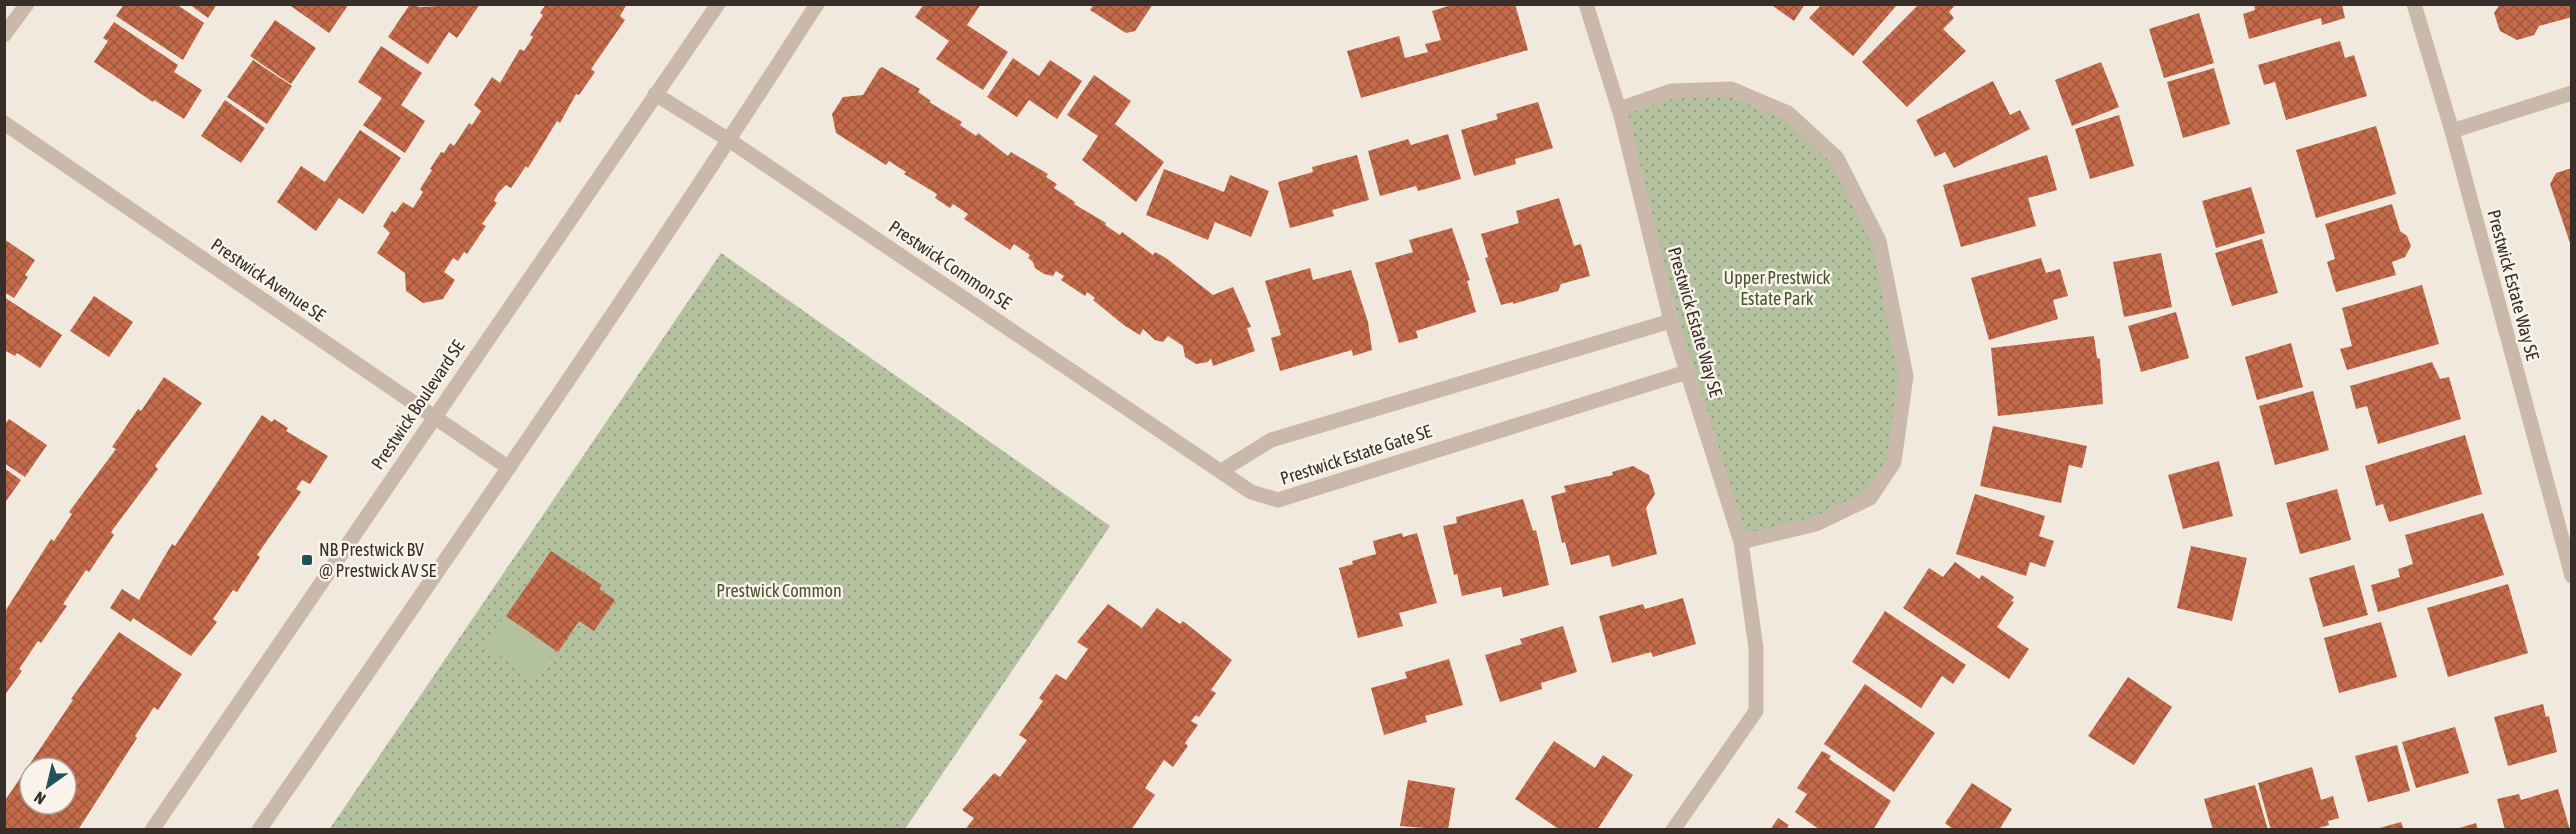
<svg xmlns="http://www.w3.org/2000/svg" width="2576" height="834" font-family="'Asap Condensed',sans-serif">
<style>
.park{fill:url(#park-dots)}
.pitch{fill:#b4c19e}
.building{fill:url(#building-cross-hatch);fill-rule:evenodd}
.lines{fill:none;stroke-linecap:round;stroke-linejoin:round}
.street{stroke:#cab9aa;stroke-width:15}
.poi-dot{fill:#205358;stroke:#faf3eb;stroke-width:2}
.labels{text-anchor:middle;stroke-width:5;stroke-linejoin:round;paint-order:stroke}
.street-label{font-size:18px;fill:#382e29;stroke:#faf3eb}
.park-label{font-size:18px;fill:#46552e;stroke:#faf3eb}
.poi-label{font-size:18px;fill:#382e29;stroke:#faf3eb;text-anchor:start}
</style>
<defs>
<pattern id="park-dots" width="8" height="8" patternUnits="userSpaceOnUse" patternTransform="scale(1.5)"><rect width="8" height="8" fill="#b4c19e"/><path d="M2 2h.1M6 6h.1" fill="none" stroke="#939d81" stroke-width="1.8" stroke-linecap="round"/></pattern>
<pattern id="building-cross-hatch" width="8" height="8" patternUnits="userSpaceOnUse" patternTransform="scale(1.5)"><rect width="8" height="8" fill="#c36b4b"/><path d="M0 0l8 8M0 8l8-8" fill="none" stroke="#9f583e"/></pattern>
</defs>
<rect width="100%" height="100%" fill="#f2e9de"/>
<path class="park" d="M1731,89L1788,113L1837,158L1879,241L1906,376L1894,462L1870,498L1741,542L1621,116L1671,91Z
M721,253L1110,526L905,829L329,830Z"/>
<path class="pitch" d="M546,557L580,581L565,636L534,678L484,646Z"/>
<path class="building" d="M124,4H176L204,23L183,60L116,16Z
M189,4H217L208,18Z
M288,4H349L329,33Z
M410,4L420,7L480,4L457,38L449,32L428,64L388,37Z
M546,4H627L620,16L625,20L591,69L595,72L579,95L576,94L560,123L557,121L528,168L526,166L511,188L506,185L498,193L494,201L497,203L482,224L486,226L467,254L464,252L458,261L453,258L444,272L455,280L443,299L423,303L406,291L405,273L377,253L390,233L383,226L392,211L395,213L403,202L413,208L423,192L420,189L432,170L430,169L441,152L444,153L450,143L454,146L469,123L472,125L481,111L474,105L492,77L500,83L520,49L524,51L533,37L530,35L543,15L540,13Z
M924,4H981L967,25L1008,52L983,90L936,59L949,41L915,17Z
M1094,4H1153L1135,31L1126,33L1090,10Z
M1455,4H1515L1528,50L1361,98L1347,51L1399,36L1405,58L1428,52L1425,44L1441,40L1432,11Z
M1770,4H1805L1794,21Z
M1919,4H1956L1949,12L1954,18L1943,29L1966,51L1907,107L1862,62Z
M2254,4H2342L2345,18L2322,25L2321,18L2249,39L2243,14L2255,10Z
M2500,4H2572V17L2539,26L2534,35L2517,40L2500,31L2494,13Z
M1821,5H1897L1853,56L1809,18Z
M2199,13L2214,63L2164,78L2149,29Z
M275,20L316,48L291,84L250,56Z
M114,22L178,65L174,72L202,90L184,119L154,100L153,102L94,62L108,41L103,38Z
M2340,41L2345,58L2354,55L2367,96L2286,120L2275,82L2264,85L2258,65Z
M381,46L422,73L401,105L425,121L405,153L363,125L382,98L358,82Z
M1013,58L1039,76L1050,60L1082,81L1057,119L1029,100L1017,117L987,97Z
M253,60L292,86L267,124L227,97Z
M2101,62L2119,107L2072,126L2055,80Z
M882,67L920,89L918,92L931,101L929,102L962,122L960,125L976,136L978,133L1008,156L1011,152L1048,174L1046,177L1057,184L1054,188L1075,202L1074,204L1106,223L1105,225L1120,235L1122,232L1153,255L1155,252L1166,258L1213,295L1233,287L1251,327L1247,328L1255,351L1213,366L1211,358L1208,362L1196,364L1185,357L1183,346L1168,336L1163,342L1155,340L1143,329L1140,335L1125,326L1093,300L1095,298L1087,292L1085,296L1061,280L1064,276L1056,271L1053,276L1044,274L1035,268L1033,262L1028,258L1030,255L1014,244L1010,250L964,219L968,214L953,204L950,208L935,198L937,194L904,174L906,172L889,161L886,165L836,133L832,114L843,97L863,95L879,69Z
M2214,68L2230,124L2183,138L2167,82Z
M1094,75L1131,101L1115,124L1164,162L1136,202L1082,160L1098,136L1067,115Z
M1993,81L2010,115L2020,110L2030,129L1954,168L1945,152L1935,157L1916,120Z
M225,100L265,128L241,163L201,136Z
M1538,102L1553,148L1515,159L1516,164L1474,176L1461,130L1498,119L1496,114Z
M2119,115L2134,166L2090,179L2075,129Z
M2376,126L2396,194L2316,218L2296,150Z
M360,130L401,158L363,214L339,198L316,231L277,202L301,166L325,182Z
M1448,134L1461,179L1418,191L1416,186L1380,196L1368,151L1408,139L1411,145Z
M1357,155L1369,200L1332,210L1334,216L1290,228L1278,182L1313,172L1312,167Z
M2047,155L2057,190L2028,198L2036,226L1961,247L1943,185Z
M2572,168V246H2571L2550,184L2556,173Z
M1164,169L1224,192L1230,175L1269,191L1251,237L1215,222L1208,240L1146,215Z
M2251,187L2265,233L2216,248L2202,201Z
M1559,198L1574,246L1581,244L1590,276L1561,284L1558,291L1513,304V302L1501,305L1485,258L1488,257L1481,234L1519,223L1516,211Z
M2392,204L2400,231L2407,236L2411,246L2405,257L2392,262L2396,275L2336,292L2327,262L2335,259L2325,224Z
M1452,228L1470,280L1467,281L1476,312L1416,331L1418,338L1399,343L1375,263L1413,252L1409,240Z
M4,239L35,260L25,275L28,277L14,298L4,292Z
M2262,239L2278,293L2232,306L2215,253Z
M2161,253L2172,307L2124,317L2113,262Z
M2041,258L2046,273L2060,269L2068,296L2053,300L2058,319L1989,340L1971,278Z
M1310,268L1313,280L1351,270L1368,322L1372,350L1353,356L1352,350L1280,371L1271,338L1281,335L1265,281Z
M2422,285L2439,344L2347,370L2340,349L2352,346L2342,308Z
M94,296L133,322L109,357L70,331Z
M4,297L62,335L40,368L17,353L15,356L4,350Z
M2176,312L2189,358L2141,372L2128,326Z
M2094,336L2097,358L2100,359L2103,404L1998,416L1991,348Z
M2291,343L2303,387L2257,400L2245,357Z
M2432,362L2440,379L2449,377L2461,419L2378,444L2367,406L2356,409L2350,386Z
M164,377L202,403L155,466L158,469L111,532L114,535L89,572L86,570L63,604L67,606L41,643L38,641L19,669L22,671L4,696V613L51,539L54,541L72,514L69,512L116,449L112,447L138,409L141,411Z
M2313,391L2329,450L2275,465L2259,406Z
M262,415L272,422L274,419L288,428L286,431L328,456L310,484L302,480L296,489L301,492L257,555L260,557L237,592L233,590L213,619L217,622L191,656L133,618L131,622L110,608L122,589L139,600L172,544L175,546Z
M9,419L47,445L25,477L4,463V425Z
M1993,426L2087,446L2082,468L2069,465L2061,503L1980,486Z
M2465,435L2482,494L2389,522L2383,504L2376,506L2365,466Z
M2219,461L2233,516L2183,529L2168,475Z
M1633,466L1649,475L1655,494L1646,508L1657,554L1612,567L1609,555L1571,565L1565,542L1562,543L1551,496L1566,492L1564,486L1613,475L1612,472Z
M4,468L21,480L4,504Z
M2337,489L2351,540L2300,554L2286,503Z
M1975,494L2045,516L2039,536L2054,541L2045,567L2030,562L2026,576L1956,554Z
M1523,499L1533,531L1536,530L1549,585L1503,597L1501,587L1462,596L1457,574L1454,575L1443,526L1457,523L1456,517Z
M2483,513L2504,575L2378,612L2371,585L2400,577L2398,569L2413,564L2405,535Z
M1402,533L1403,537L1417,533L1437,603L1399,613L1403,626L1358,638L1339,568L1353,564L1352,561L1376,554L1373,541Z
M2191,546L2247,558L2232,621L2177,608Z
M551,551L602,585L599,589L615,600L594,631L579,621L558,652L506,616Z
M1955,562L1979,579L1982,575L2014,597L2011,601L2014,602L1997,627L2029,649L2009,679L1903,608L1929,568L1943,577Z
M2354,565L2368,615L2323,627L2309,578Z
M2508,584L2528,653L2448,677L2427,608Z
M1683,598L1696,644L1653,657L1651,652L1612,663L1599,616L1643,604L1645,609Z
M1108,604L1142,628L1157,608L1180,624L1183,621L1232,660L1211,690L1216,693L1199,717L1196,715L1191,721L1198,725L1185,743L1188,746L1173,767L1164,760L1145,788L1155,795L1131,830H965L974,818L962,810L994,773L1000,777L1027,740L1019,735L1043,701L1039,698L1056,674L1066,680L1088,649L1077,642Z
M1885,611L1966,665L1953,684L1942,676L1921,708L1852,662Z
M2381,622L2397,677L2339,693L2324,638Z
M1563,626L1577,672L1541,683L1542,689L1500,702L1485,655L1522,644L1520,639Z
M119,632L182,674L158,710L154,707L135,736L137,738L78,830H4V802L73,700L71,699ZM30,768H66V804H30Z
M1449,659L1463,705L1425,716L1427,722L1384,735L1371,688L1407,678L1405,672Z
M2128,677L2172,707L2134,765L2088,736Z
M1865,684L1935,733L1894,792L1824,744Z
M2543,704L2546,717L2549,716L2557,752L2508,766L2494,717Z
M2455,727L2469,773L2416,788L2402,742Z
M1554,741L1595,768L1603,755L1633,775L1597,830H1560L1515,799Z
M2397,745L2410,791L2368,802L2355,756Z
M1822,751L1831,756L1829,759L1891,801L1873,830H1820L1795,812L1807,794L1797,788Z
M2312,767L2321,800L2333,796L2339,818L2328,821L2329,825L2312,830H2271L2258,783Z
M1408,780L1455,788L1448,830L1400,826Z
M1972,783L2012,809L1999,830H1954L1945,823Z
M2255,785L2268,830H2213L2204,799Z
M2558,789L2570,830H2505L2497,799L2519,794L2521,800Z
M1778,818L1789,825L1787,827L1791,830H1770Z
M2401,822L2404,830H2376V829Z
M2476,823L2478,830H2456V829Z"/>
<g class="lines">
<path class="street" d="M1586,4L1621,116L1671,321L1741,542L1756,648V711L1673,830
M2414,4L2452,131L2572,576
M4,35L27,4
M655,94L729,140L1251,492L1278,500L1687,372
M1619,109L1671,91L1731,89L1788,113L1837,158L1879,241L1906,376L1894,462L1870,498L1816,524L1741,542
M4,123L509,468
M2452,131L2572,93
M1221,471L1271,440L1671,321
M152,830L718,4
M259,830C448,557 637,284 817,4"/>
</g>
<rect class="poi-dot" x="301" y="554" width="12" height="12" rx="3"/>
<g class="labels">
<g class="street-label">
<text transform="translate(950 265) rotate(34)" y="6">Prestwick Common SE</text>
<text transform="translate(268 280) rotate(34)" y="6">Prestwick Avenue SE</text>
<text transform="translate(2513 285) rotate(75)" y="6">Prestwick Estate Way SE</text>
<text transform="translate(1695 322) rotate(74)" y="6">Prestwick Estate Way SE</text>
<text transform="translate(418 405) rotate(-56)" y="6">Prestwick Boulevard SE</text>
<text transform="translate(1356 455) rotate(-18)" y="6">Prestwick Estate Gate SE</text>
</g>
<g class="park-label">
<text x="1777" y="284">Upper Prestwick<tspan x="1777" dy="21">Estate Park</tspan></text>
<text x="779" y="597">Prestwick Common</text>
</g>
<g class="poi-label">
<text x="319" y="556">NB Prestwick BV<tspan x="319" dy="21">@ Prestwick AV SE</tspan></text>
</g>
</g>
<rect width="2576" height="834" fill="none" stroke="#382e29" stroke-width="12"/>
<g transform="translate(48 786) rotate(214)"><circle r="28" fill="#faf3eb" stroke="#aca49d" stroke-width="1.5"/>
<path d="M0-4.5L10 22L0 15L-10 22Z" fill="#205358"/>
<text y="-9" font-size="16" font-weight="bold" text-anchor="middle" fill="#382e29">N</text>
</g>
</svg>
